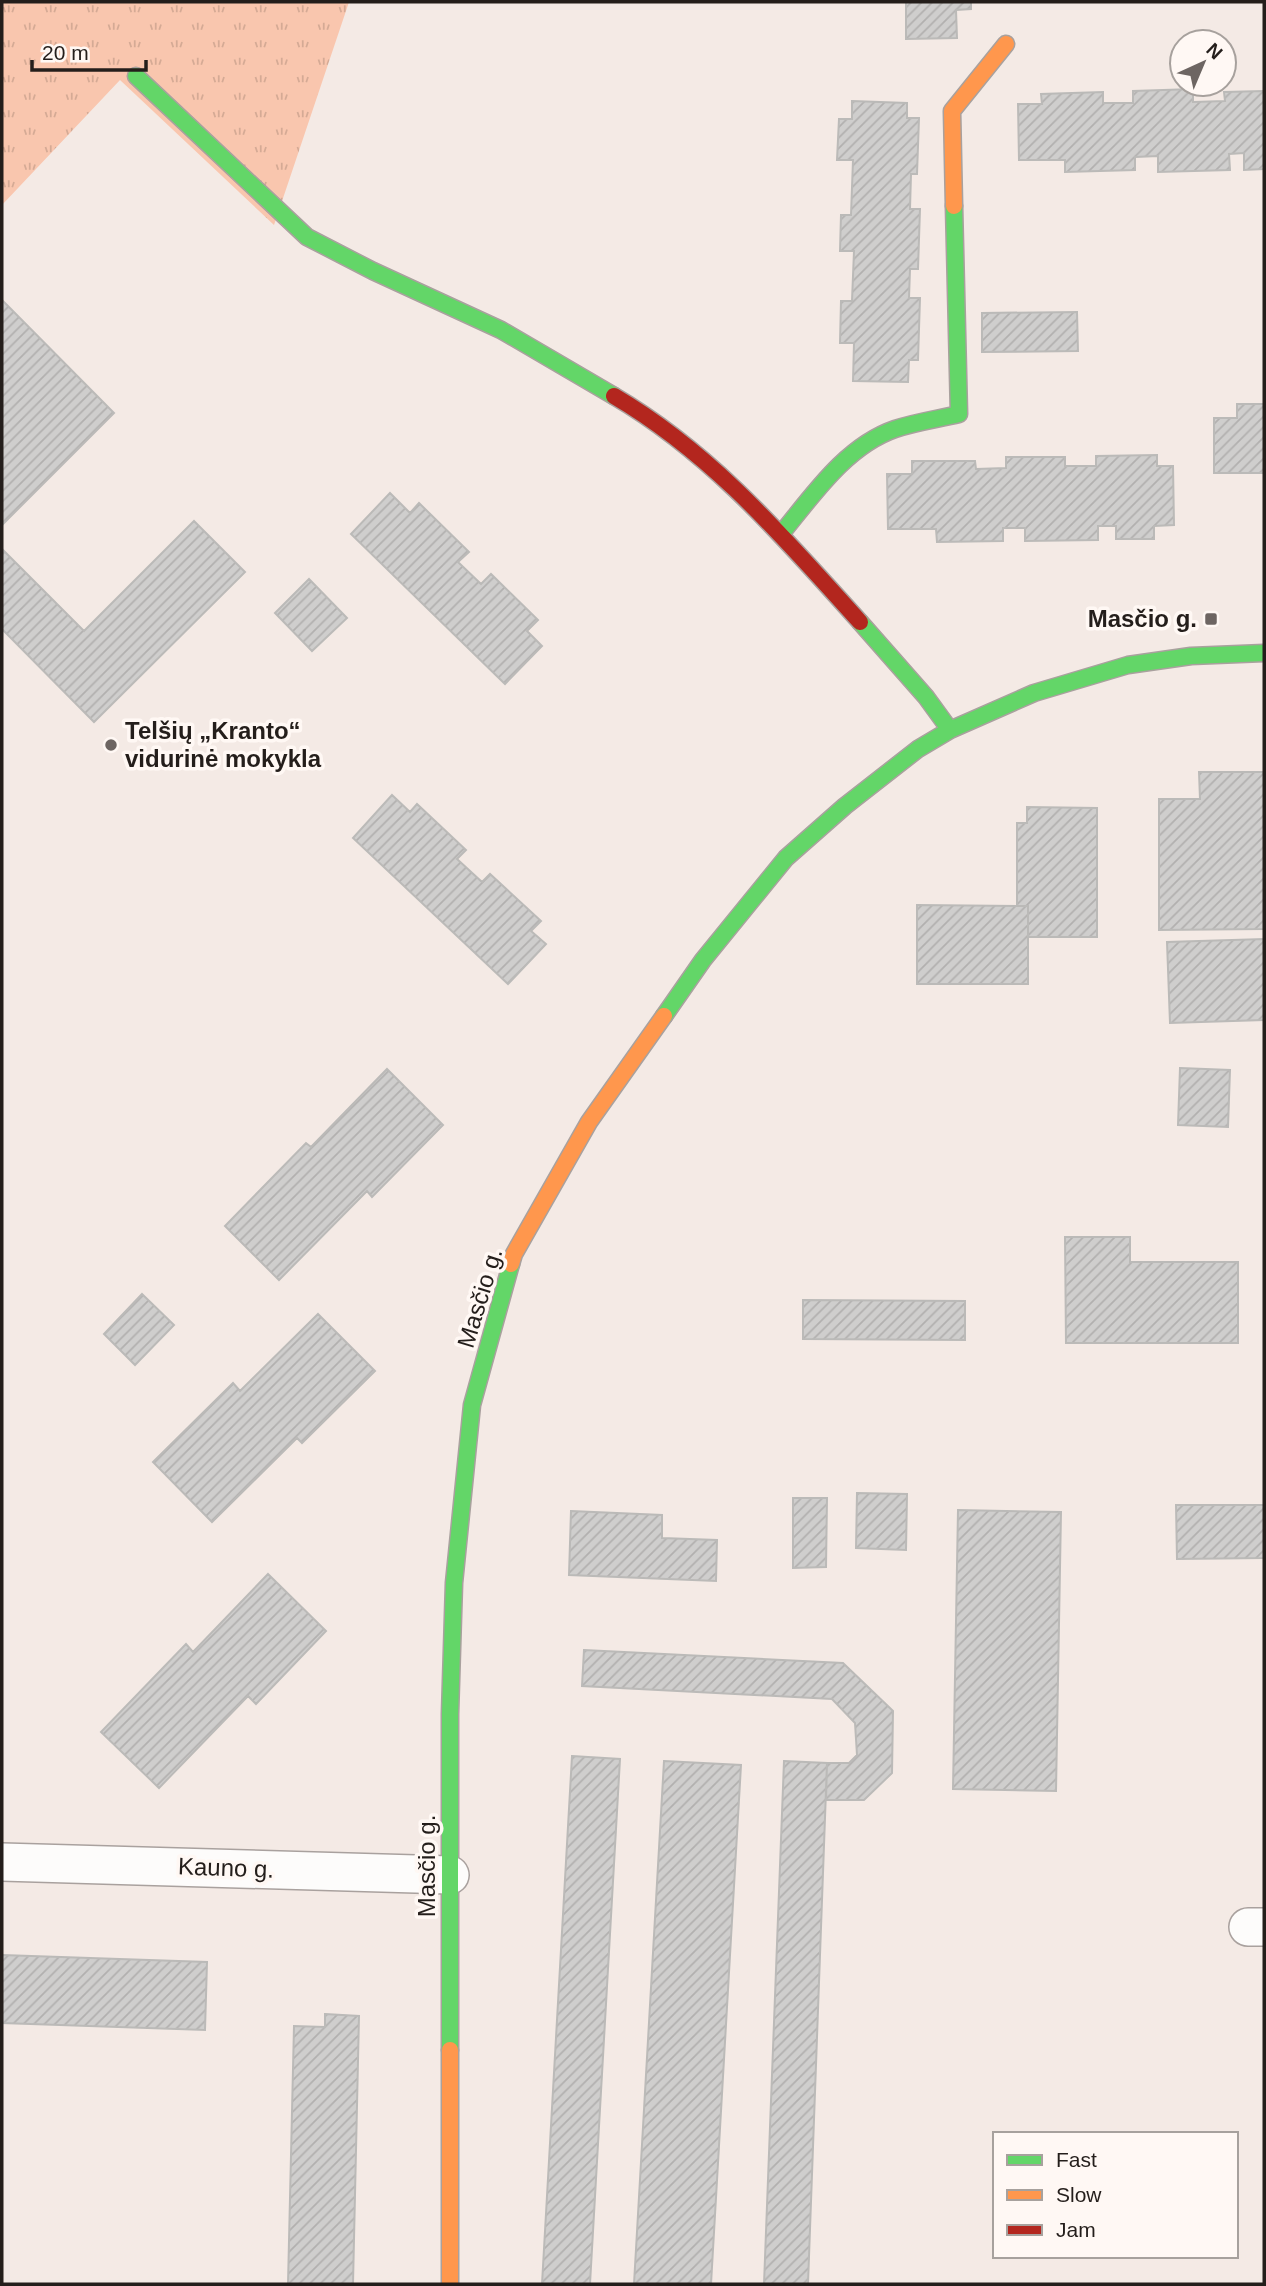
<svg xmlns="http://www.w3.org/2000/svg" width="1266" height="2286" font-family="Helvetica,sans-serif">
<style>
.grass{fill:url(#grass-tufts)}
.building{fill:url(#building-hatch);stroke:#bbbab8;stroke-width:2}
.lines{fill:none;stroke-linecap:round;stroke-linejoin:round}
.street-casing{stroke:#a9a19e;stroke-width:40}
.fast-casing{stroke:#a9a19e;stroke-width:19}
.slow-casing{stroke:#a9a19e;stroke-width:19}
.jam-casing{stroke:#a9a19e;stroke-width:19}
.street{stroke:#fdfcfb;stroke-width:37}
.fast{stroke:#63d668;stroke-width:16}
.slow{stroke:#ff974d;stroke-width:16}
.jam{stroke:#b3261e;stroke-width:16}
.poi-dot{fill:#6d6562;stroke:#fff8f4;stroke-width:2.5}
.labels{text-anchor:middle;stroke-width:7;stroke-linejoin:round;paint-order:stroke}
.poi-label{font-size:24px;font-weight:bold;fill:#241e1b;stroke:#fff8f4;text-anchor:end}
.street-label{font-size:24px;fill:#241e1b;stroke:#fff8f4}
</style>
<defs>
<pattern id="grass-tufts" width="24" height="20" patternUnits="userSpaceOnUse" patternTransform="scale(1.75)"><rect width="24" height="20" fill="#f9c6ae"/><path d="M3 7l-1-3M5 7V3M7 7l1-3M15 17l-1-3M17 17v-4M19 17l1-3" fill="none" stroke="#d5aa95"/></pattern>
<pattern id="building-hatch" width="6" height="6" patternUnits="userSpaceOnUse" patternTransform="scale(1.75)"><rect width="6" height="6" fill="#cfcecd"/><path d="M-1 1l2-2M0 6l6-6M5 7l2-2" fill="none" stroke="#b2b0af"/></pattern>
</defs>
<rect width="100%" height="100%" fill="#f4eae5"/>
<path class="grass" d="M2,2H349L274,225L120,80L2,205Z"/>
<path class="building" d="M906,2H971V9L956,10L957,38L906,39Z
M1193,89V102L1225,101L1224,92L1264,91V169L1244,170V153L1229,154L1230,170L1158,172V156L1135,157V170L1065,172V160H1019L1018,104H1042L1041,94L1103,92V103H1133V91Z
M852,101L907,103V118H919L917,174H911L910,209H920L918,269H910L909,298H920L918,360H909L908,382L853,381L854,343H840L841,301H852L854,251H840L841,215H851L853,160H837L839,119H852Z
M3,301L114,413L2,525V303Z
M1077,312L1078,351L982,352V313Z
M1237,404H1264V473H1214V418H1237Z
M1157,455V466H1173L1174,525L1154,526V539H1116V526H1098V540L1025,541V528H1003V541L937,542L936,529H888L887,474H912V461H975L976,469L1006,468V457H1065V466H1096V456Z
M390,493L410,513L419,503L469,552L458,562L481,584L491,574L538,620L527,631L542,646L505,684L351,534Z
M194,521L245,572L94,722L2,629V549L84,631Z
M309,579L347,618L312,651L275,613Z
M1199,772H1264V929L1159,930V799H1200Z
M392,795L410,812L417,804L466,850L457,859L482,882L490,874L541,921L531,931L546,944L508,984L353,838Z
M1027,807L1097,808V937H1028V906H1017V823H1027Z
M917,905L1028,906V984H917Z
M1264,939V1020L1170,1023L1167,942Z
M1180,1068L1230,1070L1228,1127L1178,1125Z
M387,1069L443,1125L372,1197L367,1191L279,1280L225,1226L306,1143L311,1147Z
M1065,1237H1130V1262H1238V1343H1066Z
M142,1294L174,1325L135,1365L104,1334Z
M803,1300L965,1301V1340L803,1339Z
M318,1314L375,1371L302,1443L297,1438L212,1522L153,1462L233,1383L240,1391Z
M857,1493L907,1494L906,1550L856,1548Z
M793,1498H827L826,1567L793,1568Z
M1176,1505H1264V1558L1177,1559Z
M958,1510L1061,1512L1056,1791L953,1789Z
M571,1511L662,1515V1538L717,1540L716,1581L569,1575Z
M268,1574L326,1631L256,1704L248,1696L159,1788L101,1732L186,1644L193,1652Z
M584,1650L843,1663L893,1711L892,1773L864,1800H826L827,1763H849L857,1755L855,1723L832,1699L582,1686Z
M572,1756L620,1759L590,2284H542Z
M664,1761L741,1765L711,2284H634Z
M784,1761L827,1763L808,2284H764Z
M2,1955L207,1962L205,2030L2,2023Z
M325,2014L359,2016L353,2284H288L294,2026L325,2027Z"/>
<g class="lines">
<defs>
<path id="street" d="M2,1862L450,1875
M1248,1927H1264"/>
<path id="fast" d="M136,76L307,237L373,271L501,330L614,396
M781,534C813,495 846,446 895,429C916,422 938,419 959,414L954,206
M860,622L926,697L950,730
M664,1016L703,960L786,858L845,806L918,749L950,730L1034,693L1128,665L1191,656L1264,653
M450,2050V1714L454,1583L472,1405L511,1264"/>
<path id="slow" d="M954,206L952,111L1006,44
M511,1264L514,1254L589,1122L664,1016
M450,2050V2284"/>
<path id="jam" d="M614,396C713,454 784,538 860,622"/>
</defs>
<use href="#street" class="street-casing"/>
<use href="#fast" class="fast-casing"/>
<use href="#slow" class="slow-casing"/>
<use href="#jam" class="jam-casing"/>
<use href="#street" class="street"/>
<use href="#fast" class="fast"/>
<use href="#slow" class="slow"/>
<use href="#jam" class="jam"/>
</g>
<g class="poi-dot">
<rect x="1204" y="612" width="14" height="14" rx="3.5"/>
<circle cx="111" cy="745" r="7"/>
</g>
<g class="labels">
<g class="poi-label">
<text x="1197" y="627">Masčio g.</text>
<text x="125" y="739" text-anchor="start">Telšių „Kranto“<tspan x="125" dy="28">vidurinė mokykla</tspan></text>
</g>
<g class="street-label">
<text transform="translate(480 1298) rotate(-73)" y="8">Masčio g.</text>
<text transform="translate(427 1866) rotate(-90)" y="8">Masčio g.</text>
<text transform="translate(226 1868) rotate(2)" y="8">Kauno g.</text>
</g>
</g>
<rect width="1266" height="2286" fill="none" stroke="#241e1b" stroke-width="7"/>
<rect x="993" y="2132" width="245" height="126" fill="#fff8f4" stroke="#a7a19d" stroke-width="2"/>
<rect x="1007" y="2155" width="35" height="10" fill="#63d668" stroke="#a7a19d" stroke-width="2"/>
<text x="1056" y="2167" font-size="21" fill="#241e1b">Fast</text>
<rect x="1007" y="2190" width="35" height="10" fill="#ff974d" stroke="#a7a19d" stroke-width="2"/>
<text x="1056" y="2202" font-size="21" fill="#241e1b">Slow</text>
<rect x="1007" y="2225" width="35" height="10" fill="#b3261e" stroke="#a7a19d" stroke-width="2"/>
<text x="1056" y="2237" font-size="21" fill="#241e1b">Jam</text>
<g transform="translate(1203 63) rotate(44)"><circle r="33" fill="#fff8f4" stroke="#a7a19d" stroke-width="2"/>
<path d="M0-5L12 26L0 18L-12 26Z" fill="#6d6562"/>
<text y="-10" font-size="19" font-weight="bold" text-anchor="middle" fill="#241e1b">N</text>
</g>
<path d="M32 60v10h114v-10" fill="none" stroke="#241e1b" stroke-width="3.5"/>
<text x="42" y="60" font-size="21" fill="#241e1b" stroke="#fff8f4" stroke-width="5" paint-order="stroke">20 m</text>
</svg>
